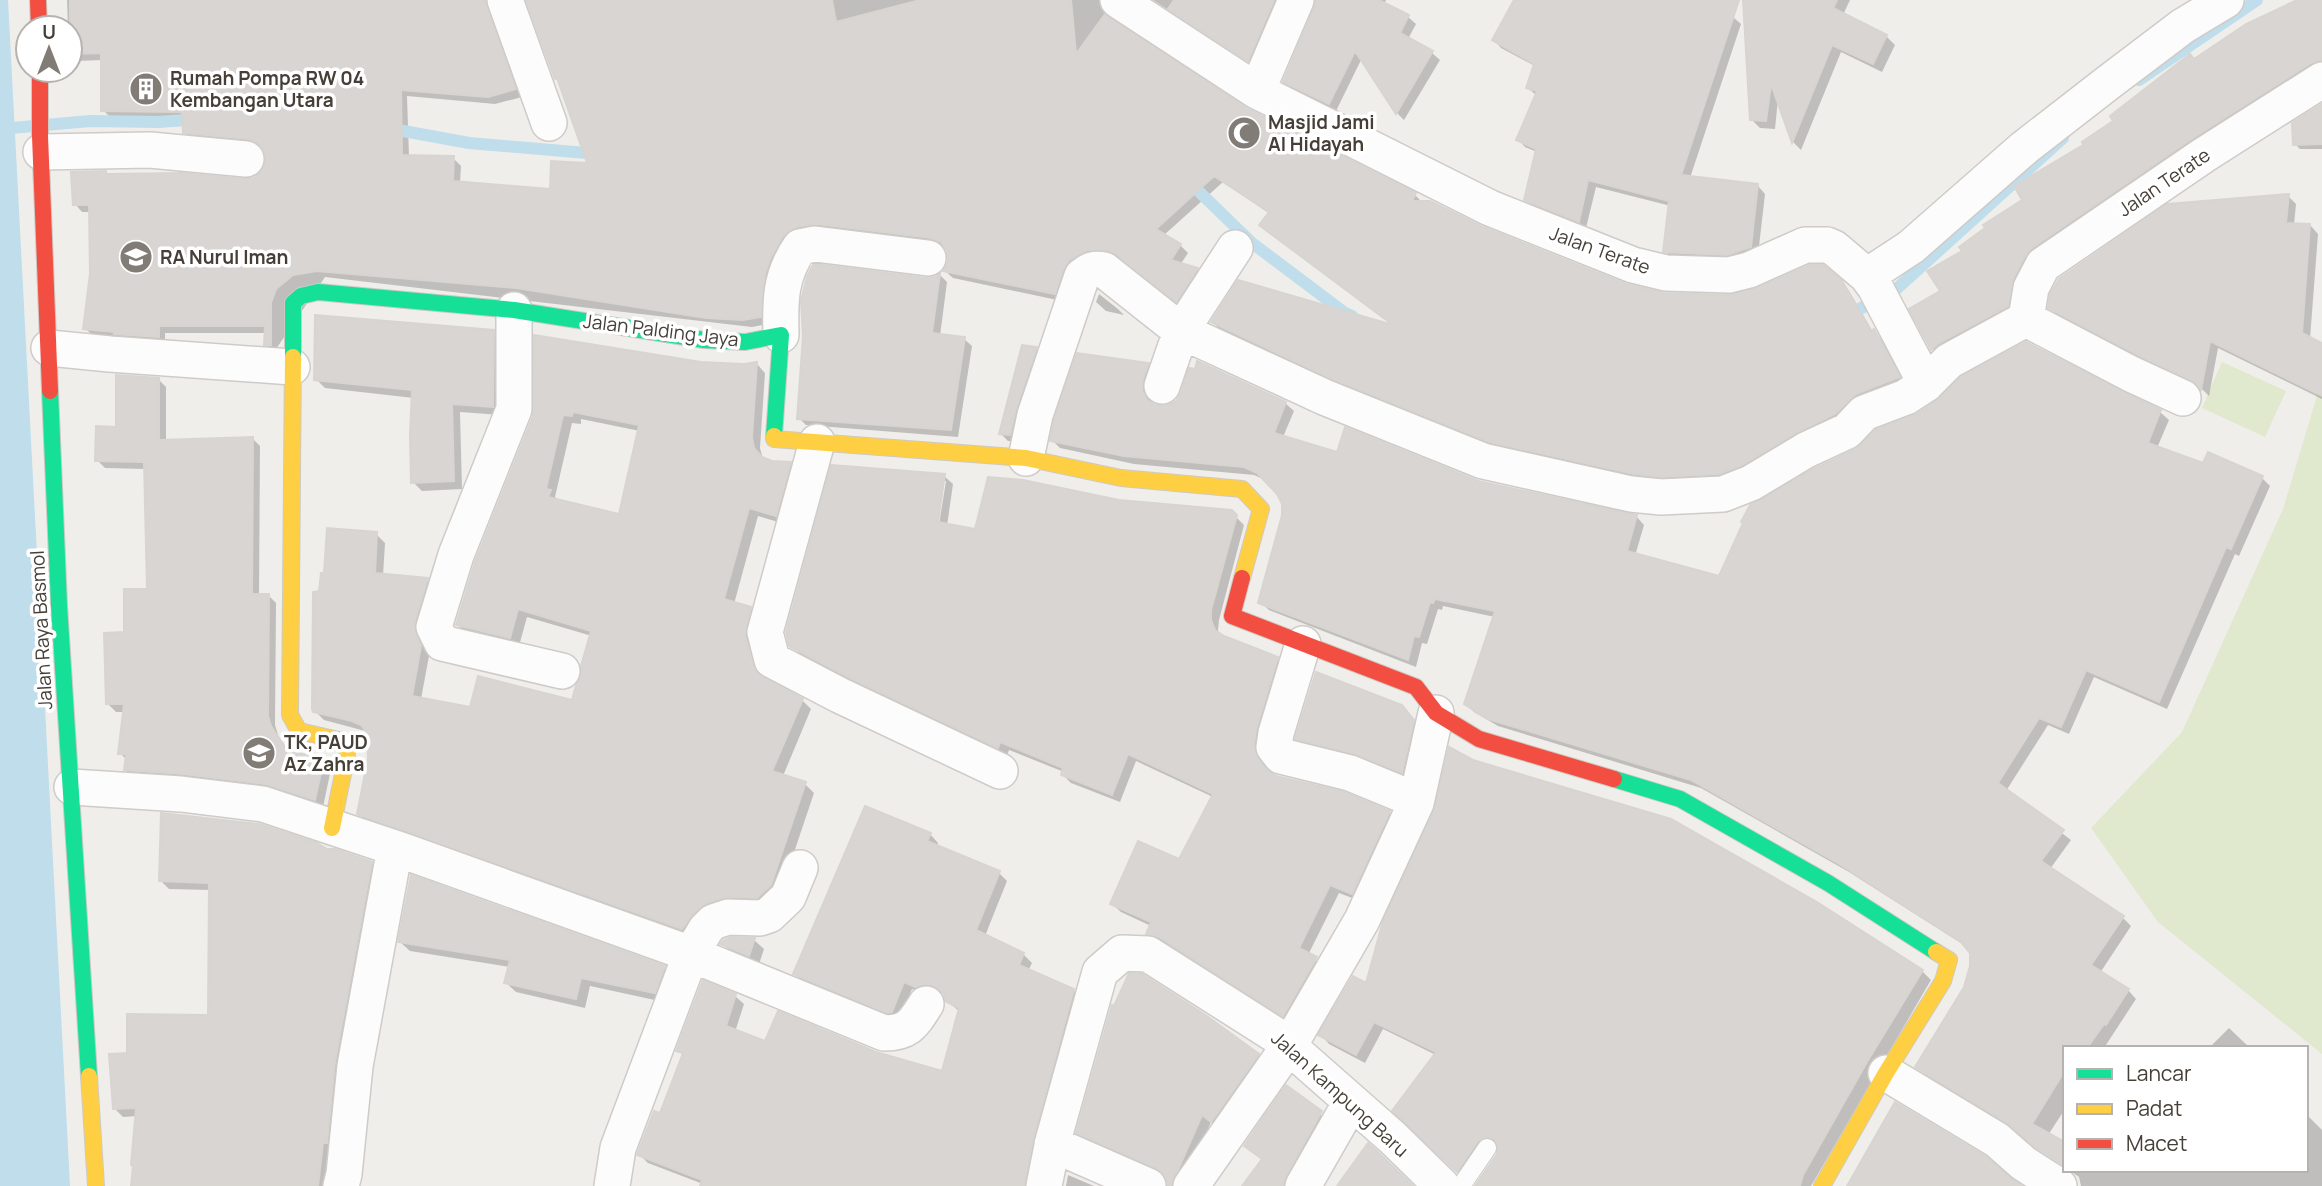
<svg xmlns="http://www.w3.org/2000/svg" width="2322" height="1186" font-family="Manrope,sans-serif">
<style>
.green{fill:#e0e8cd}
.water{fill:#bfddea}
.shadow{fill:#0003;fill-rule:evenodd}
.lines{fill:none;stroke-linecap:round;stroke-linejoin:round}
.stream{stroke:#bfddea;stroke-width:12}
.building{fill:#d8d5d2;stroke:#d8d5d1;stroke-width:2;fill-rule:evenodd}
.lane-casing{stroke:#cecbc8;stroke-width:20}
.street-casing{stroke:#cecbc8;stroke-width:38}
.fast-casing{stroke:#cecac2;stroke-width:18}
.slow-casing{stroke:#cecac2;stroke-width:18}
.jam-casing{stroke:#cecac2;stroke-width:18}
.lane{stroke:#fdfcfc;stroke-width:18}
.street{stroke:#fdfcfc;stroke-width:35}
.fast{stroke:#16e098;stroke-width:16}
.slow{stroke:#ffcf43;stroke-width:16}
.jam{stroke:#f24e42;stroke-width:16}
.labels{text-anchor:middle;stroke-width:7;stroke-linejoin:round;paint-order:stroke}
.poi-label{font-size:19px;font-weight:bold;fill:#453f37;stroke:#fff;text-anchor:start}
.street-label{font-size:19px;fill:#453f37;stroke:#fff}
</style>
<rect width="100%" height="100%" fill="#f0eeeb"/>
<path class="green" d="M2222,362L2286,391L2265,437L2202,408Z
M2322,379V1054L2158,922L2091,828L2182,732L2283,509Z"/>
<path class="water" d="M0,0H8L70,1186H0Z"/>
<path class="shadow" d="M67,0H494L522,97L495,104L407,96L409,157L453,158L461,166L460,183L551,191L590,164L561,83L556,78L528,0H1107L1105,8L1107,19L1245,109L1415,195L1422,202L1625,285L1665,295L1729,297L1841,282L1849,291L1873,332L1881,339L1906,385L1727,481H1643L1498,449L1341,385L1220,330L1213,322L1396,328L1269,232L1270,214L1223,182L1164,235L1180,245L1188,253L1180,265L1197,270L1204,277L1184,308L1126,261L1116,257H1096L1062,301L953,278L945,271L950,261L947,248L940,245L826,231L768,324L752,327L325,277L274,352L266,344V333H165V344L93,336L85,328L92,274L91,212H82L75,204L105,173L108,176L244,181L256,179L264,171L268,160L266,149L257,146L192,140L185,132L184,118H111L103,110V60L76,61L70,54V28H68Z
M1153,0H1285L1256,67Z
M1318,0H1386L1384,4L1408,17L1416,24L1408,39L1432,53L1440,60L1404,120L1397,113L1362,58L1336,111L1293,89L1285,81Z
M1516,0H1677L1733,17L1741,24L1690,178L1758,186L1765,194L1758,255L1735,262L1673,259L1665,251L1671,206L1596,187L1586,228L1534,207L1526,199L1537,152L1525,147L1518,139L1536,95L1528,88L1535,66L1501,48L1494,40Z
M1745,0H1850L1843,15L1886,36L1895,45L1882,72L1841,52L1801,150L1793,142L1778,99L1775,129L1760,128L1751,119Z
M2298,0H2322V66L2012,311L1937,354L1933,349L1912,310L1942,292L1964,251L2086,145L2194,61Z
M2322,106V149H2300L2295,144Z
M2288,196L2296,204L2294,225H2310L2318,234L2310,339L2322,360V399L2218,348L2209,396L2200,387L2150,364L2058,316L2050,307Z
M940,275L947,282L940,336L964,339L972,346L958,437L806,425L799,418Z
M1099,294L1118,309L1124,315L1106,311L1096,302Z
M493,332L502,341L501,415L460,412L462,489L422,491L413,482L414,398L325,388L316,379Z
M1036,349L1043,356L1017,441H1008L1001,434Z
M701,363L744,366L757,364L765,373L760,448L763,459L772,463L790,464L799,473L785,524L758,516L734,604L750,608L759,617L754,646L764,679L802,700L811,709L783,776L805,784L814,793L780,894L692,937L368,823L359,814L370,758L369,732L324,720L315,711L321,593L376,534L385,543L383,576L427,580L436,589L424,646L429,656L421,699L471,709L573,702L583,677L592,636L527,617L519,646L466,634L458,625L536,410ZM581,419L640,431L621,516L559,501L555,497L572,423L581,424Z
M1148,364L1156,372L1151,388L1150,400L1154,406L1285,403L1294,411L1283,437L1338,455L1636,516L1644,525L1635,556L1720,578L2160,412L2169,420L2157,448L2204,466L2262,478L2270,486L2239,556L2235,554L2167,709L2094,677L2069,734L2048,725L2006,791L2071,840L2050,869L2123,918L2131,926L2100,973L2128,990L2136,999L2104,1048H2065V1109L2039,1149L2018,1131L1926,1075L1918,1067L1966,988L1972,966L1971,952L1967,947L1849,872L1701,788L1498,726L1474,712L1466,704L1495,617L1443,606L1442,610L1438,609L1427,644L1422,643L1416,667L1269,610L1260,602L1284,515V504L1279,493L1267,481L1254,475L1134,464L1060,448L1052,440Z
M158,379L166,387V441L252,438L260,446L259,596L268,595L276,603L275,725L278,735L289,752L323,761L331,769L323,807L133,777L125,770L127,760L120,753L125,712H116L108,704L126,634L148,590L146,469L105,468L97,460L118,429Z
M944,476L953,484L947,526L976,531L1119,501L1231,512L1244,525L1219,620L1218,630L1221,637L1277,659L1285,667L1262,754L1266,769L1275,777L1389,813L1397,821L1360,901L1339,893L1308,955L1324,967L1292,1023L1169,945L1156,942L1148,933L1151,926L1121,912L1112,904L1180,861L1213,797L1136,761L1120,802L1071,783L1063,775L1064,772L1009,750L1007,755L858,685L800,654L791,645ZM942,481H946L938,531L935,530Z
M1401,707L1423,731L1411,781L1307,748L1297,738Z
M1472,762L1816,903L1922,971L1931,980L1811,1186H1477L1498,1155L1499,1146H1490L1466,1179L1395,1111L1436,1055L1383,1029L1365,1063L1329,1044L1321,1035L1367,985Z
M930,834L938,843L937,847L999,873L1007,881L985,936L1023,954L1032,963L1028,971L1073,990L1082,999L1033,1186H702L703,1184L648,1163L639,1154L661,1115L684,1056L678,1050L735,996L744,1004L735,1032L766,1043L875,1053L943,1073L959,1011L947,1001L945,994L936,992L925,995L912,989L900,1020L897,1021L804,982L795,974Z
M327,851L371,863L380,872L327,1186H132L137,1116L123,1117L115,1109L129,1054L210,1017L211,890L169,889L160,880Z
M754,940L764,949L759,964L732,953L723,944Z
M400,942L664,968L674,977L664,1002L590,986L585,1008L516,992L506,983L510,967L410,951Z
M2229,1028L2250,1048H2209Z
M1258,1055L1267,1064L1221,1129L1211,1122L1183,1186H1169L1167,1176L1087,1141L1078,1132Z
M1287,1088L1330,1122L1294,1186H1244L1263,1160L1246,1145Z
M2306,1114L2322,1130V1186H2081L2079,1177L2069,1170H2306Z
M1068,1175L1094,1186H1066Z"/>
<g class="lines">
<path class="stream" d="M2139,80L2257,0
M387,128L469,143L598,154
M0,129L90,121L159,122L199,119
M1186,179L1252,243L1345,313L1352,316
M1845,316L1892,293L2063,138"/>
</g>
<path class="building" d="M70,0H485L516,89L488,97L401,90L402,155L454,156L453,181L550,189L551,161L587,163L557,78L555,79L526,0H832L836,22L920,0H1071L1076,54L1105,14L1248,109L1416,193L1412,201H1430L1483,227L1626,284L1665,293L1729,295L1757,288L1809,265H1823L1842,281L1871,331L1874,329L1900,377L1856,394L1835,414L1796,433L1742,465L1719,474L1662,477L1634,474L1489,442L1332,379L1211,322L1238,280L1393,325L1259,225L1269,212L1214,176L1156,229L1181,244L1171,260L1198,268L1176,302L1116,254L1107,250H1088L1069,260L1063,270L1055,294L943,271L948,261L947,251L941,242L931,238L817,224L796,227L783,236L770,259L765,274L761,317L743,320L706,318L516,288L317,271L293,275L276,289L271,303V345H264L265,326H159V337L114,334L115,332L83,329L90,274L89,205H73L71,172L106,171V174L182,173L245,179L254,178L262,171L266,160L264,150L258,143L249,139L183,133L182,112L101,111V53L70,54Z
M1174,0H1274L1248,61L1168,9Z
M1316,0H1379L1409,15L1400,33L1433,51L1396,114L1355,51L1329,104L1283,82L1314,8Z
M1514,0H1739L1681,175L1758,184L1751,247L1727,255L1663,252L1669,201L1588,180L1579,222L1524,200L1536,149L1516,140L1537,91L1526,88L1534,64L1492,40Z
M1743,0H1837L1833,8L1887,35L1873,64L1832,45L1792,143L1771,84L1766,121L1750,120Z
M2297,0H2322V60L2311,63L2193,138L2032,248L2025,256L2013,279L2008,306L1939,343L1931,350L1909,309L1940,291L1927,271L1962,251L1959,247L1985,228L1983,225L2022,200L2014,186L2083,145L2082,142L2113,121L2110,116L2190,54L2194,59L2246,24Z
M2322,104V144L2293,145L2292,123Z
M2289,194L2286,223L2310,224L2302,333L2322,343V396L2210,341L2201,390L2191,380L2140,356L2048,308L2050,294L2059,279L2167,204Z
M816,264L926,278L935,277L940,273L932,333L965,337L951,430L797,419L803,336L801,301L807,276L813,265Z
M315,315L494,330L493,407L452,404L454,481L411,483L410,435L412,390L314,380Z
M534,335L701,362L744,364L757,362L752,438L754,448L762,457L772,461L791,462L776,516L749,508L724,599L751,607L745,636L757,673L803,699L772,771L806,782L771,885L757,898L728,897L706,903L692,915L682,929L357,814L368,758L367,733L361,725L352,721L313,712L312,709L313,592L319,591L321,573H324L327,528L377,532L375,573L428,578L415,621L416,635L421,646L412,696L470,707L478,676L572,700L576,685L581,676V666L591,631L518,609L510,638L456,625L475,562L533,416ZM573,412L639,425L619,514L548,497L551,490L546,489L563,415L572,416Z
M2026,342L2161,410L2148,443L2203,463L2208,452L2263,476L2231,549L2226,547L2159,702L2086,670L2061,727L2039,718L1998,783L2064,830L2041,861L2124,916L2091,965L2129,989L2106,1025L2104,1024L2087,1048H2065V1070L2032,1124L2065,1142V1166L2035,1147L2007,1123L1915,1067L1964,987L1970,966V953L1961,942L1839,864L1691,780L1488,719L1464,704L1495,611L1435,599L1433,603L1430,602L1419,637L1414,636L1408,660L1258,603L1282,515V504L1277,494L1257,473L1244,467L1124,456L1050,441L1054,420L1077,353L1149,363L1143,379L1142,390L1147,400L1155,405L1165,406L1176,401L1181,393L1189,368L1195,369L1197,361L1286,402L1274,433L1337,452L1345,427L1478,481L1637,515L1627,551L1719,576L1743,523L1741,522L1750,505L1815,468L1856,449L1875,430L1917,414L1940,398L1961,377Z
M1022,345L1037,347L1016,409L1010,435L999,434Z
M116,375L159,378V440L253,437L252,594H269L268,716L271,726L285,748L294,752L324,759L315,800L265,784L183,774L124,770L126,754H118L124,704H106L104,633L124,632V589H147L144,462L95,461L96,426L116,427Z
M831,465L945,474L938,522L975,529L988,477L1023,480L1119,500L1232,510L1237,515L1211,610V620L1215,630L1224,636L1278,657L1256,730L1254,745L1258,759L1266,769L1276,776L1344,792L1390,811L1352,894L1330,885L1299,948L1317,957L1283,1016L1159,937L1146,934L1151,922L1110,904L1138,841L1179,859L1213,794L1128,754L1112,795L1061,775L1063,768L1000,742L998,748L848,677L789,646L786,632Z
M1316,672L1402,705L1414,720L1402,773L1355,754L1295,739Z
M1449,747L1473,760L1671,819L1817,902L1923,970L1867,1062L1803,1175L1800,1186H1475L1497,1154V1144L1494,1139L1487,1137L1478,1141L1457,1172L1392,1111L1436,1052L1374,1022L1356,1055L1318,1035L1353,976L1366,983L1383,921L1434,811Z
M865,806L931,833L927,841L1000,871L976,930L1024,953L1019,965L1074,989L1034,1136L1024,1186H700L702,1180L637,1155L654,1111L660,1113L683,1053L676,1051L703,980L736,994L726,1026L765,1041L778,1011L876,1052L942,1071L959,1008L945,1001L944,994L937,988L926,984L915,987L904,982L892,1012L887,1013L793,974Z
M161,813L259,824L317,843L327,849H335L372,862L335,1062L327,1143H323L318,1186H131L133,1166L131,1165L136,1108L113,1109L109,1054L127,1053V1014L208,1015L209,883L159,881Z
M411,875L665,966L655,993L581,978L576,999L504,983L510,960L398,942Z
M731,937L755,938L749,956L720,944L724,940Z
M1129,973L1142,974L1204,1014L1259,1054L1211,1122L1202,1115L1171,1186H1168L1165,1175L1156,1168L1076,1133L1112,1005L1114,1006Z
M1286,1085L1322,1111L1286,1176L1283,1186H1242L1262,1159L1244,1146Z
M1895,1102L1985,1156L2022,1186H1847Z
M1368,1143L1379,1153L1413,1186H1337Z"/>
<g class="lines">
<defs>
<path id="lane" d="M1461,1186L1487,1148"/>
<path id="street" d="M505,0L549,123
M1118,0L1257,91L1490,208L1633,265L1666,273L1729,275L1749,270L1805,245H1827L1834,248L1867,276L1875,287L1926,384L1949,361L2026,319
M1257,91L1296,0
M41,152L150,150L246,159
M1235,248L1181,331L1324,397L1483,461L1631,494L1661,497L1723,494L1751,483L1806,450L1847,431L1864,413L1906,397L1926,384
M1867,276L1911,247L2024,148L2109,82L2183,26L2226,0
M514,310V409L456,555L434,627L442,643L562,671
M2026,319L2031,288L2043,265L2204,155L2322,80
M2026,319L2131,374L2183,398
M781,335C780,300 780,276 800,247L815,244L928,258
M49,348L110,354L292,367
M817,442L765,632L772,660L839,695L1000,771
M1026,458L1035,415L1082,276C1089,270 1094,268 1104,270L1181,331L1162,386
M1303,644L1276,733L1274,747L1281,756L1350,773L1401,794
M72,787L181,794L263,804L395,848L691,954L618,1148L612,1186
M800,868L788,897L769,915L760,918L728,917L713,922L706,929L691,954L884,1033C909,1033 913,1024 926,1004
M1886,1073L1997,1140L2023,1163L2059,1186
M1052,1144L1148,1186
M341,1186L344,1174L355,1066L395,848
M1044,1186L1053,1141L1100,972L1122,953L1148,954L1277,1036L1393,1138L1442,1186
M1191,1186L1289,1046L1362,920L1416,803L1436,713
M1303,1186L1351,1102"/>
<path id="fast" d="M293,357V303L301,296L318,292L514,310L704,340L745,342L781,335L774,436
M50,391L59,605L89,1076
M1614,779L1680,799L1828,883L1936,952"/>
<path id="slow" d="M293,357L290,715L299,731L347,742V754L332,828
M774,436V439L1026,458L1121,478L1242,489L1261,509L1242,578
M89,1076L96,1186
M1822,1186L1886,1073L1943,981L1949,960L1936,952"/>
<path id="jam" d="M38,0L39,28
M40,70V136L50,391
M1242,578L1232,616L1416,687L1436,713L1479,739L1614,779"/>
</defs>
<use href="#lane" class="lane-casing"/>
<use href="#street" class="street-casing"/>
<use href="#fast" class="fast-casing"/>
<use href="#slow" class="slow-casing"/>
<use href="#jam" class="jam-casing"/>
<use href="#lane" class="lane"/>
<use href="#street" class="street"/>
<use href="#fast" class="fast"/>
<use href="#slow" class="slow"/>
<use href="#jam" class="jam"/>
</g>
<defs>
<symbol id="building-disc" viewBox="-11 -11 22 22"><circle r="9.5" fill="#817c76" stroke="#fff"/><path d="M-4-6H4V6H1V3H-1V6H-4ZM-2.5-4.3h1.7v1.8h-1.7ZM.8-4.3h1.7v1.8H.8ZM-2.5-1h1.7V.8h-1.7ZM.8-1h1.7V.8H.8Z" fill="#fff"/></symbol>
<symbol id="mosque-disc" viewBox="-11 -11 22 22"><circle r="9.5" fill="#817c76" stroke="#fff"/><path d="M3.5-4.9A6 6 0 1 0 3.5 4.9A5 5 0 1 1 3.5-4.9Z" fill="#fff"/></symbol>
<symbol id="school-disc" viewBox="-11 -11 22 22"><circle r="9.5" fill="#817c76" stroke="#fff"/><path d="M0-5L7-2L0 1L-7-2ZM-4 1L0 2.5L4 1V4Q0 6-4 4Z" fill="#fff"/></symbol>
</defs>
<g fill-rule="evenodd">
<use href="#building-disc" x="127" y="70" width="38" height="38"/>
<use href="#mosque-disc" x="1225" y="114" width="38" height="38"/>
<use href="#school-disc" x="117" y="238" width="38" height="38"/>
<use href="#school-disc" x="240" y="734" width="38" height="38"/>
</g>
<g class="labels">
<g class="poi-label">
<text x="170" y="85">Rumah Pompa RW 04<tspan x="170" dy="22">Kembangan Utara</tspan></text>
<text x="1268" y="129">Masjid Jami<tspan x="1268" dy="22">Al Hidayah</tspan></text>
<text x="160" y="264">RA Nurul Iman</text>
<text x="284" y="749">TK, PAUD<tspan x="284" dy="22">Az Zahra</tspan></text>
</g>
<g class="street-label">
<text transform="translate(2164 182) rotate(-34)" y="7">Jalan Terate</text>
<text transform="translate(1600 250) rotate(20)" y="7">Jalan Terate</text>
<text transform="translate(661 330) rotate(7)" y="7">Jalan Palding Jaya</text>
<text transform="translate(41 630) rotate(-93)" y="7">Jalan Raya Basmol</text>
<text transform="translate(1340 1094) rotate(42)" y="7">Jalan Kampung Baru</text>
</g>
</g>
<rect x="2063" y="1046" width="245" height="126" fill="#ffffff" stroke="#b5b2af" stroke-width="2"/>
<rect x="2077" y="1069" width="35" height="10" fill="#16e098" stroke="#b5b2af" stroke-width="2"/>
<text x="2126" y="1081" font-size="21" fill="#453f37">Lancar</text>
<rect x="2077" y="1104" width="35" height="10" fill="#ffcf43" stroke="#b5b2af" stroke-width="2"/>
<text x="2126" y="1116" font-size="21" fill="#453f37">Padat</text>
<rect x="2077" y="1139" width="35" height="10" fill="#f24e42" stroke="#b5b2af" stroke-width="2"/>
<text x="2126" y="1151" font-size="21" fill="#453f37">Macet</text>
<g transform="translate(49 49)"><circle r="33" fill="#ffffff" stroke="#b5b2af" stroke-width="2"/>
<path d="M0-5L12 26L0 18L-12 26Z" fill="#817c76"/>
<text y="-10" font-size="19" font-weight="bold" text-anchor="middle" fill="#453f37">U</text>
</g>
</svg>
